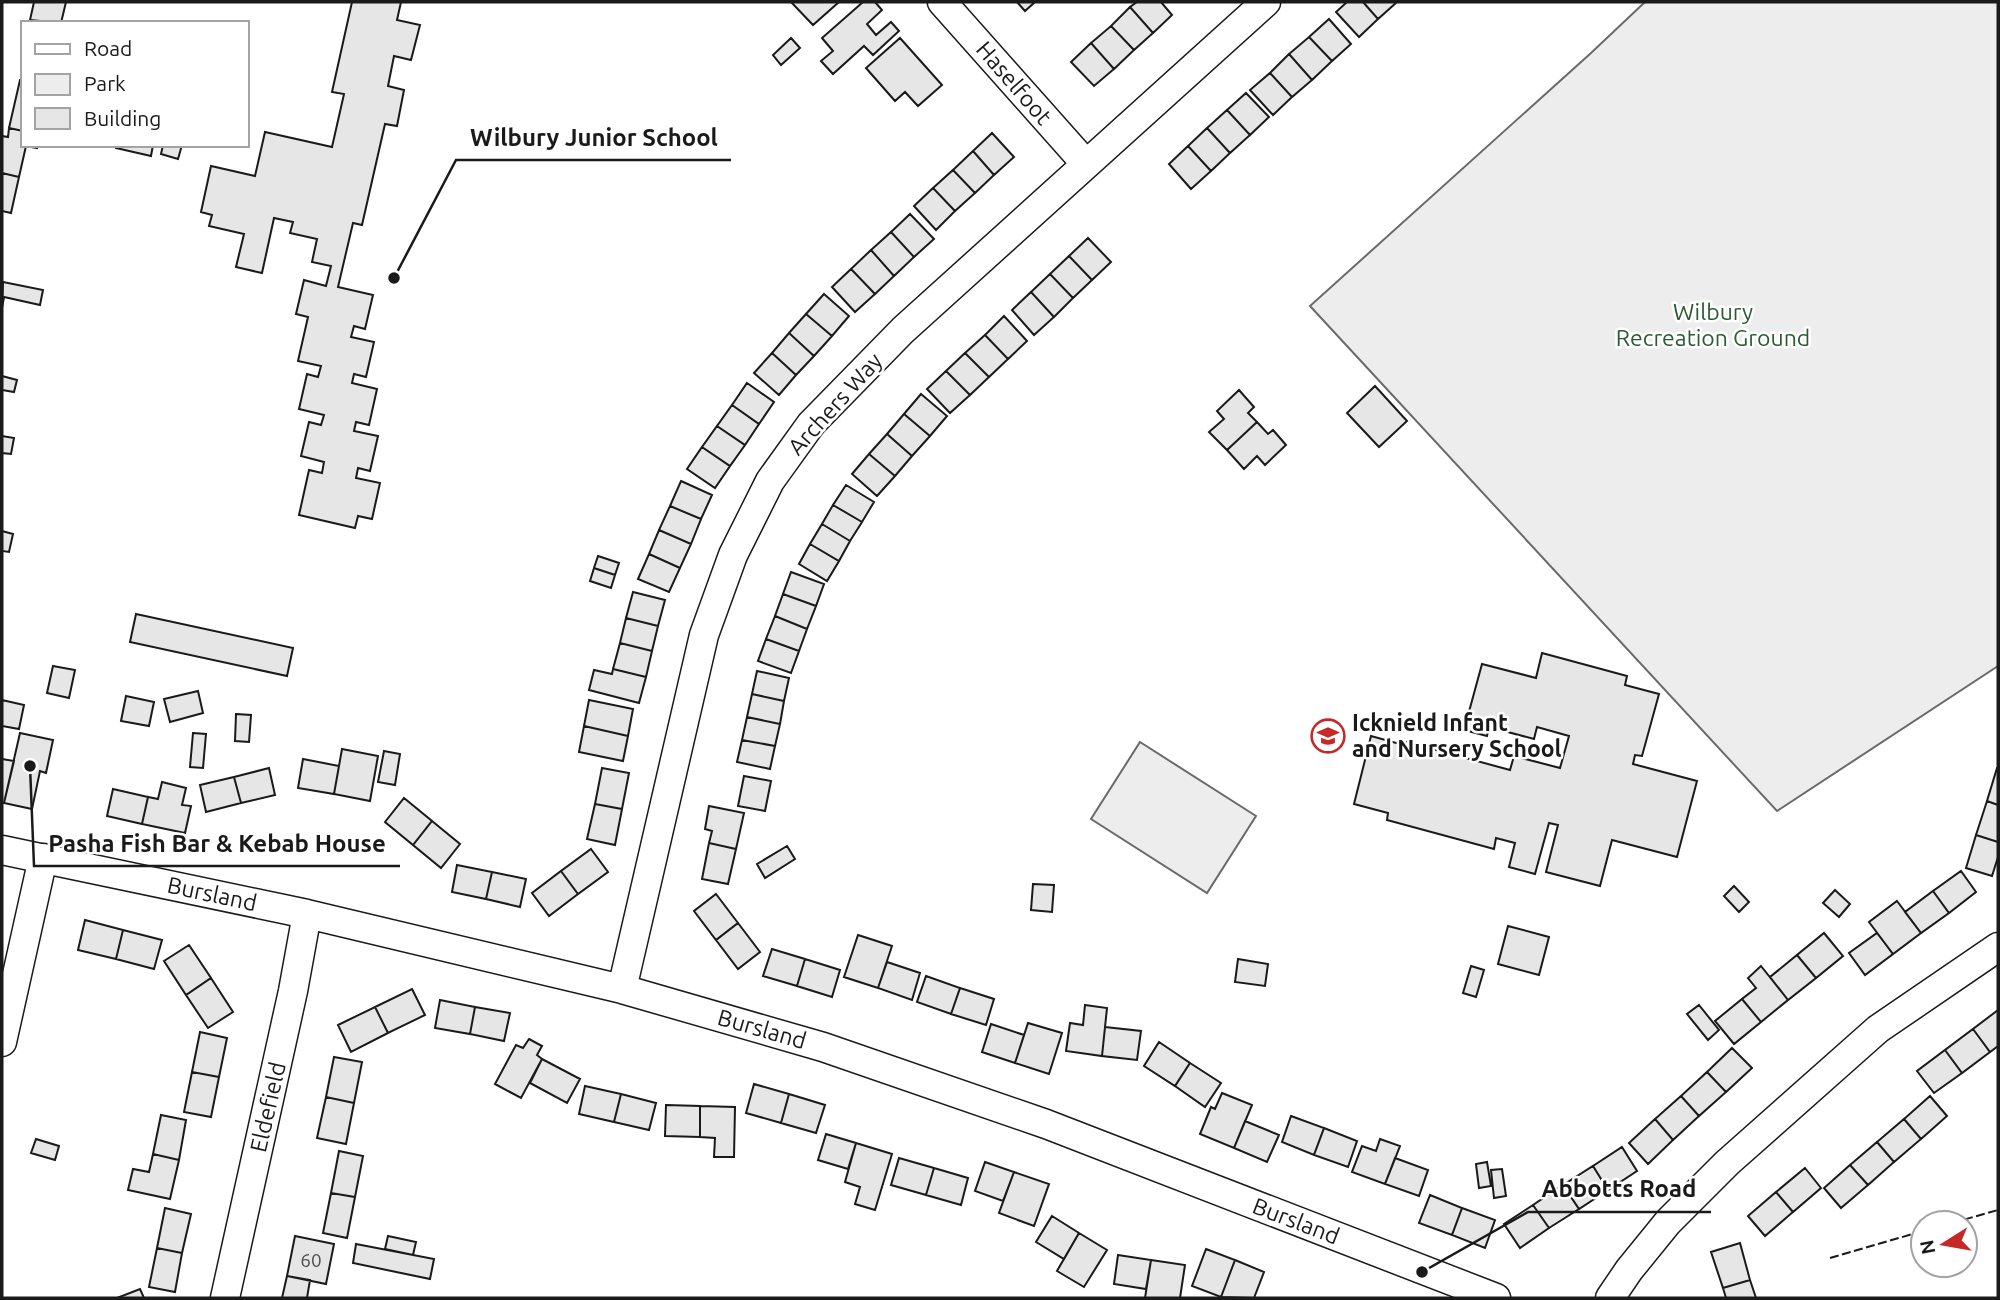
<svg xmlns="http://www.w3.org/2000/svg" width="2000" height="1300" font-family="Ubuntu,sans-serif">
<style>
.green{fill:#ededed;stroke:#6a6a6a;stroke-width:2}
.building{fill:#e6e6e6;stroke:#1a1a1a;stroke-width:2}
.lines{fill:none;stroke-linecap:round;stroke-linejoin:round}
.street-casing{stroke:#1a1a1a;stroke-width:31}
.street{stroke:#fff;stroke-width:28}
.fence{stroke:#1a1a1a;stroke-width:2;stroke-dasharray:9 3.5;stroke-linecap:butt}
.labels{text-anchor:middle;stroke-width:5;stroke-linejoin:round;paint-order:stroke}
.number-label{font-size:19px;fill:#4d4d4d}
.street-label{font-size:23px;fill:#1a1a1a;stroke:#fff}
.park-label{font-size:23px;fill:#2b5a34;stroke:#fff}
.poi-label{font-size:23px;font-weight:bold;fill:#1a1a1a;stroke:#fff;text-anchor:start}
.leader{fill:none;stroke:#1a1a1a;stroke-width:2.5}
.callout-dot{fill:#1a1a1a;stroke:#fff;stroke-width:2.5}
.callout-label{font-size:24px;text-anchor:middle;font-weight:bold;fill:#1a1a1a;stroke:#fff;stroke-width:5;stroke-linejoin:round;paint-order:stroke}
</style>
<rect width="100%" height="100%" fill="#fff"/>
<path class="green" d="M1645,2H1998V666L1777,811L1310,306L1591,53Z
M1140,742L1256,816L1207,893L1091,819Z"/>
<path class="building" d="M34,2H66L61,23L30,20Z
M352,2H401L397,20L420,25L411,60L394,56L388,86L404,90L397,126L385,124L362,225L353,223L338,287L373,295L365,329L354,326L351,337L374,342L366,377L354,374L352,383L377,389L369,425L356,422L354,431L378,436L370,471L358,468L356,478L380,483L372,519L358,516L355,528L299,515L309,470L322,473L324,462L301,456L309,422L321,425L324,415L299,409L307,374L318,377L321,366L298,361L308,317L296,314L304,280L326,286L331,266L312,262L317,239L290,233L293,222L274,218L262,273L236,267L244,234L209,226L212,215L201,212L211,166L255,176L265,132L332,147L344,94L332,92Z
M791,2H839L813,25Z
M863,2H875L882,10L867,24L876,35L891,22L899,31L873,55L864,46L833,74L821,61L833,51L822,38Z
M1017,2H1035L1025,11Z
M1137,2H1161L1172,15L1153,33L1130,7Z
M1347,2H1363L1378,19L1359,37L1336,12Z
M1363,2H1397L1378,19Z
M1130,7L1153,33L1134,50L1111,26Z
M1329,19L1351,44L1332,61L1309,37Z
M1111,26L1134,50L1114,69L1091,43Z
M1309,37L1332,61L1312,80L1289,54Z
M791,38L800,48L781,65L773,55Z
M900,38L942,85L918,106L905,92L895,101L866,68Z
M1091,43L1114,69L1094,86L1071,62Z
M1289,54L1312,80L1292,97L1270,73Z
M1270,73L1292,97L1273,115L1250,90Z
M20,80H23V131L9,128Z
M1246,93L1269,117L1250,135L1227,110Z
M1227,110L1250,135L1230,153L1207,128Z
M9,128L23,131V145H38L37,148L26,146L19,177L2,173V136L8,137Z
M1207,128L1230,153L1211,171L1188,146Z
M992,133L1014,157L994,175L973,151Z
M117,145H153L151,156L116,148Z
M163,145H182L178,159L161,154Z
M1188,146L1211,171L1191,189L1169,164Z
M973,151L994,175L975,193L953,170Z
M953,170L975,193L955,211L933,188Z
M2,173L19,177L11,213L2,211Z
M933,188L955,211L936,230L914,206Z
M910,214L934,239L914,257L891,232Z
M891,232L914,257L894,276L871,250Z
M1088,238L1111,262L1092,280L1069,256Z
M871,250L894,276L875,294L851,269Z
M1069,256L1092,280L1073,298L1050,274Z
M851,269L875,294L855,312L832,287Z
M1050,274L1073,298L1054,317L1031,292Z
M3,282L43,290L40,305L4,297L2,308Z
M1031,292L1054,317L1034,335L1012,310Z
M824,294L849,316L832,336L806,314Z
M806,314L832,336L814,356L789,333Z
M1004,316L1027,341L1008,359L985,335Z
M789,333L814,356L796,375L772,353Z
M985,335L1008,359L989,377L965,353Z
M772,353L796,375L779,395L754,373Z
M965,353L989,377L970,395L946,371Z
M946,371L970,395L950,413L927,389Z
M2,376L17,380L14,392L2,390Z
M747,383L774,402L759,424L732,405Z
M1375,386L1407,421L1379,447L1347,413Z
M1239,390L1254,407L1248,413L1257,422L1227,450L1209,432L1224,419L1217,411Z
M921,394L947,416L930,436L904,414Z
M732,405L759,424L745,445L717,426Z
M904,414L930,436L912,456L887,434Z
M1257,422L1268,434L1273,430L1286,445L1265,465L1257,456L1244,469L1227,450Z
M717,426L745,445L730,466L702,447Z
M887,434L912,456L895,476L869,454Z
M2,436L14,438L11,454L2,453Z
M702,447L730,466L715,488L687,469Z
M869,454L895,476L877,496L852,474Z
M681,481L712,495L701,519L670,506Z
M846,485L874,502L862,522L833,505Z
M833,505L862,522L850,541L822,524Z
M670,506L701,519L691,544L659,530Z
M822,524L850,541L839,561L810,544Z
M659,530L691,544L680,568L649,554Z
M2,531L13,534L9,552L2,551Z
M810,544L839,561L827,581L799,564Z
M649,554L680,568L669,592L638,579Z
M598,556L619,563L615,575L594,568Z
M594,568L615,575L611,588L590,581Z
M791,572L824,584L816,606L783,594Z
M633,592L665,600L658,626L626,618Z
M783,594L816,606L807,629L775,616Z
M136,614L293,648L287,676L130,642Z
M775,616L807,629L799,651L766,639Z
M626,618L658,626L652,651L620,643Z
M766,639L799,651L791,673L758,661Z
M620,643L652,651L646,677L613,669Z
M1542,653L1627,676L1625,685L1659,694L1642,756L1635,755L1633,764L1697,781L1677,857L1612,840L1600,886L1546,872L1558,825L1549,823L1535,874L1509,867L1515,843L1496,838L1494,849L1387,820L1388,813L1354,804L1371,736L1407,746V742L1510,770L1514,756L1560,768L1569,736L1537,727L1534,739L1489,727L1487,736L1464,730L1482,664L1536,678Z
M53,666L75,670L69,698L47,693Z
M613,669L646,677L639,703L589,690L594,670L612,674Z
M757,671L789,678L784,701L752,694Z
M198,691L203,713L170,722L164,699Z
M752,694L784,701L780,724L747,717Z
M126,696L154,702L149,726L121,721Z
M2,700L24,705L19,729L2,726Z
M589,700L633,709L628,736L584,726Z
M236,714L251,715L249,742L235,741Z
M747,717L780,724L775,746L742,740Z
M584,726L628,736L623,761L579,752Z
M20,733L53,740L46,773L40,771L32,809L4,803Z
M193,733L206,734L203,768L190,767Z
M742,740L775,746L770,769L737,762Z
M342,749L378,756L370,801L334,794Z
M384,751L400,754L395,785L378,782Z
M2,759L14,761L4,803H2Z
M303,759L339,766L334,794L298,788Z
M269,768L275,795L241,803L234,777Z
M602,768L629,773L622,809L595,804Z
M1997,768H1998V805L1987,801Z
M744,776L771,781L765,811L738,806Z
M234,777L241,803L206,812L200,785Z
M162,782L186,788L182,805L191,806L185,833L142,824L148,797L158,799Z
M113,789L148,797L142,824L107,816Z
M404,798L432,821L413,845L385,822Z
M1987,801L1998,805V842L1976,835Z
M595,804L622,809L615,845L587,839Z
M709,806L744,813L736,849L709,843L712,831L705,829Z
M432,821L460,844L441,868L413,845Z
M1976,835L1998,842V857L1992,876L1966,868Z
M709,843L736,849L728,884L702,879Z
M787,846L795,859L765,878L757,864Z
M591,849L608,872L578,894L561,871Z
M457,865L492,872L486,899L452,892Z
M561,871L578,894L549,916L532,893Z
M1961,871L1976,892L1949,913L1933,891Z
M492,872L526,879L520,907L486,899Z
M1033,884L1054,885L1052,912L1031,910Z
M1734,886L1749,902L1739,912L1724,896Z
M1835,890L1850,904L1839,917L1823,903Z
M1933,891L1949,913L1921,933L1905,912Z
M716,894L738,923L716,940L694,911Z
M1897,901L1921,933L1893,954L1869,922Z
M85,920L123,930L116,959L78,950Z
M738,923L760,952L738,969L716,940Z
M1508,926L1549,937L1539,975L1498,964Z
M123,930L162,940L154,969L116,959Z
M1824,933L1843,956L1816,978L1797,955Z
M1877,933L1893,954L1865,975L1849,953Z
M858,935L892,946L878,988L844,977Z
M189,945L211,978L186,995L164,961Z
M772,949L805,959L797,986L763,976Z
M1797,955L1816,978L1788,1000L1770,977Z
M805,959L840,970L832,997L797,986Z
M1238,959L1268,964L1265,986L1235,982Z
M887,962L920,973L912,1000L878,988Z
M1471,966L1484,970L1476,997L1463,993Z
M1761,966L1788,1000L1761,1022L1742,999L1756,988L1748,978Z
M926,976L960,988L951,1014L917,1002Z
M211,978L233,1012L208,1028L186,995Z
M960,988L994,999L986,1025L951,1014Z
M412,989L425,1015L388,1033L375,1007Z
M1742,999L1761,1022L1734,1044L1715,1021Z
M440,1000L475,1007L470,1034L435,1028Z
M1085,1005L1107,1008L1102,1056L1066,1051L1070,1023L1083,1025Z
M1699,1005L1719,1030L1708,1040L1687,1014Z
M375,1007L388,1033L351,1052L338,1025Z
M475,1007L510,1013L504,1041L470,1034Z
M1998,1010V1046L1990,1052L1973,1029Z
M1028,1023L1062,1033L1049,1074L1015,1063Z
M991,1024L1024,1035L1015,1063L982,1052Z
M1105,1027L1141,1031L1137,1060L1102,1056Z
M1973,1029L1990,1052L1962,1073L1945,1050Z
M200,1032L227,1038L219,1077L192,1072Z
M529,1039L542,1046L537,1055L542,1059L521,1098L495,1084L516,1045L523,1048Z
M1159,1042L1190,1063L1175,1086L1144,1066Z
M1732,1048L1752,1068L1726,1092L1707,1072Z
M1945,1050L1962,1073L1934,1093L1917,1071Z
M334,1057L362,1062L354,1103L326,1097Z
M542,1059L580,1079L567,1103L530,1083Z
M1190,1063L1221,1083L1205,1107L1175,1086Z
M192,1072L219,1077L211,1117L184,1112Z
M1707,1072L1726,1092L1699,1116L1681,1096Z
M754,1084L789,1094L781,1123L746,1113Z
M585,1086L621,1094L614,1122L579,1114Z
M1222,1093L1252,1105L1234,1148L1200,1134L1211,1107L1215,1109Z
M621,1094L656,1103L649,1130L614,1122Z
M789,1094L825,1105L816,1133L781,1123Z
M1681,1096L1699,1116L1673,1140L1655,1119Z
M1930,1096L1947,1116L1921,1139L1904,1119Z
M326,1097L354,1103L346,1144L317,1138Z
M666,1105L700,1106V1137L665,1136Z
M700,1106L735,1107L734,1157H714L715,1138L700,1137Z
M161,1115L186,1120L179,1160L153,1154Z
M1291,1116L1324,1128L1314,1155L1282,1142Z
M1655,1119L1673,1140L1648,1164L1629,1143Z
M1904,1119L1921,1139L1894,1162L1877,1142Z
M1245,1121L1279,1135L1267,1162L1234,1148Z
M1324,1128L1357,1141L1348,1167L1314,1155Z
M826,1134L856,1143L848,1169L818,1160Z
M36,1139L59,1146L55,1160L31,1153Z
M1380,1139L1400,1146L1385,1184L1352,1172L1362,1146L1376,1151Z
M1877,1142L1894,1162L1868,1185L1850,1165Z
M856,1143L892,1154L875,1210L855,1204L860,1187L845,1182Z
M1622,1147L1637,1171L1608,1190L1593,1166Z
M339,1151L363,1156L355,1197L331,1193Z
M153,1154L179,1160L170,1199L128,1190L133,1169L149,1172Z
M899,1158L934,1168L926,1195L891,1185Z
M1395,1158L1428,1170L1419,1196L1385,1184Z
M985,1162L1014,1172L1003,1201L975,1191Z
M1487,1162L1491,1186L1479,1188L1476,1164Z
M1850,1165L1868,1185L1841,1208L1824,1188Z
M1593,1166L1608,1190L1579,1209L1563,1185Z
M934,1168L968,1178L961,1205L926,1195Z
M1805,1168L1821,1188L1793,1212L1776,1192Z
M1502,1169L1506,1196L1494,1198L1491,1170Z
M1014,1172L1049,1184L1034,1226L999,1213Z
M1563,1185L1579,1209L1549,1228L1533,1205Z
M1776,1192L1793,1212L1765,1236L1748,1216Z
M331,1193L355,1197L347,1238L323,1233Z
M1430,1195L1462,1208L1452,1235L1419,1223Z
M1533,1205L1549,1228L1520,1248L1504,1224Z
M165,1208L191,1214L182,1253L157,1248Z
M1462,1208L1495,1220L1485,1248L1452,1235Z
M1052,1216L1079,1233L1064,1259L1036,1242Z
M1079,1233L1107,1250L1084,1287L1057,1271Z
M295,1236L334,1244L326,1284L287,1276Z
M388,1236L416,1242L413,1255L385,1249Z
M1740,1243L1750,1280L1723,1288L1711,1252Z
M356,1244L434,1259L430,1279L353,1263Z
M157,1248L182,1253L175,1292L149,1287Z
M1206,1249L1235,1260L1221,1297L1192,1286Z
M1118,1255L1151,1260L1146,1289L1114,1284Z
M1151,1260L1185,1265L1180,1298H1145Z
M1235,1260L1264,1272L1254,1298L1221,1297Z
M287,1276L310,1280L307,1298H282Z
M1750,1280L1756,1298H1726L1723,1288Z
M140,1289L144,1298H117Z"/>
<g class="lines">
<defs>
<path id="street" d="M942,2L1086,164
M2,850L307,914L622,989L823,1047L1046,1124L1496,1298
M622,989L704,635L733,555L770,481L811,424L903,330L1266,2
M2,1042L43,858
M225,1298L293,991L307,914
M1610,1298L1629,1270L1668,1222L1727,1163L1878,1029L1998,947"/>
</defs>
<use href="#street" class="street-casing"/>
<use href="#street" class="street"/>
<path class="fence" d="M1952,1223L1998,1210
M1830,1258L1923,1231"/>
</g>
<defs>
<symbol id="school-ring" viewBox="-11 -11 22 22"><circle r="9.5" fill="#fff" stroke="#c62828" stroke-width="1.5"/><path d="M0-5L7-2L0 1L-7-2ZM-4 1L0 2.5L4 1V4Q0 6-4 4Z" fill="#c62828"/></symbol>
</defs>
<g fill-rule="evenodd">
<use href="#school-ring" x="1309" y="717" width="38" height="38"/>
</g>
<g class="labels">
<g class="number-label">
<text x="311" y="1267">60</text>
</g>
<g class="street-label">
<text transform="translate(1014 83) rotate(49)" y="8">Haselfoot</text>
<text transform="translate(835 404) rotate(-48)" y="8">Archers Way</text>
<text transform="translate(212 894) rotate(12)" y="8">Bursland</text>
<text transform="translate(762 1029) rotate(16)" y="8">Bursland</text>
<text transform="translate(268 1107) rotate(-77)" y="8">Eldefield</text>
<text transform="translate(1296 1221) rotate(21)" y="8">Bursland</text>
</g>
<g class="park-label">
<text x="1713" y="320">Wilbury<tspan x="1713" dy="26">Recreation Ground</tspan></text>
</g>
<g class="poi-label">
<text x="1352" y="731">Icknield Infant<tspan x="1352" dy="26">and Nursery School</tspan></text>
</g>
</g>
<path class="leader" d="M394 278L456 160H731M30 766L34 866H400M1422 1272L1528 1212H1711"/>
<g class="callout-dot">
<circle cx="394" cy="278" r="7"/>
<circle cx="30" cy="766" r="7"/>
<circle cx="1422" cy="1272" r="7"/>
</g>
<g class="callout-label">
<text x="594" y="146">Wilbury Junior School</text>
<text x="217" y="852">Pasha Fish Bar &amp; Kebab House</text>
<text x="1619" y="1197">Abbotts Road</text>
</g>
<rect width="2000" height="1300" fill="none" stroke="#1a1a1a" stroke-width="7"/>
<rect x="21" y="21" width="228" height="126" fill="#ffffff" stroke="#a3a3a3" stroke-width="2"/>
<rect x="35" y="44" width="35" height="10" fill="#ffffff" stroke="#a3a3a3" stroke-width="2"/>
<text x="84" y="56" font-size="21" fill="#1a1a1a">Road</text>
<rect x="35" y="74" width="35" height="21" fill="#ededed" stroke="#a3a3a3" stroke-width="2"/>
<text x="84" y="91" font-size="21" fill="#1a1a1a">Park</text>
<rect x="35" y="108" width="35" height="21" fill="#e6e6e6" stroke="#a3a3a3" stroke-width="2"/>
<text x="84" y="126" font-size="21" fill="#1a1a1a">Building</text>
<g transform="translate(1944 1244) rotate(259)"><circle r="33" fill="#ffffff" stroke="#a3a3a3" stroke-width="2"/>
<path d="M0-5L12 26L0 18L-12 26Z" fill="#c62828"/>
<text y="-10" font-size="19" font-weight="bold" text-anchor="middle" fill="#1a1a1a">N</text>
</g>
</svg>
